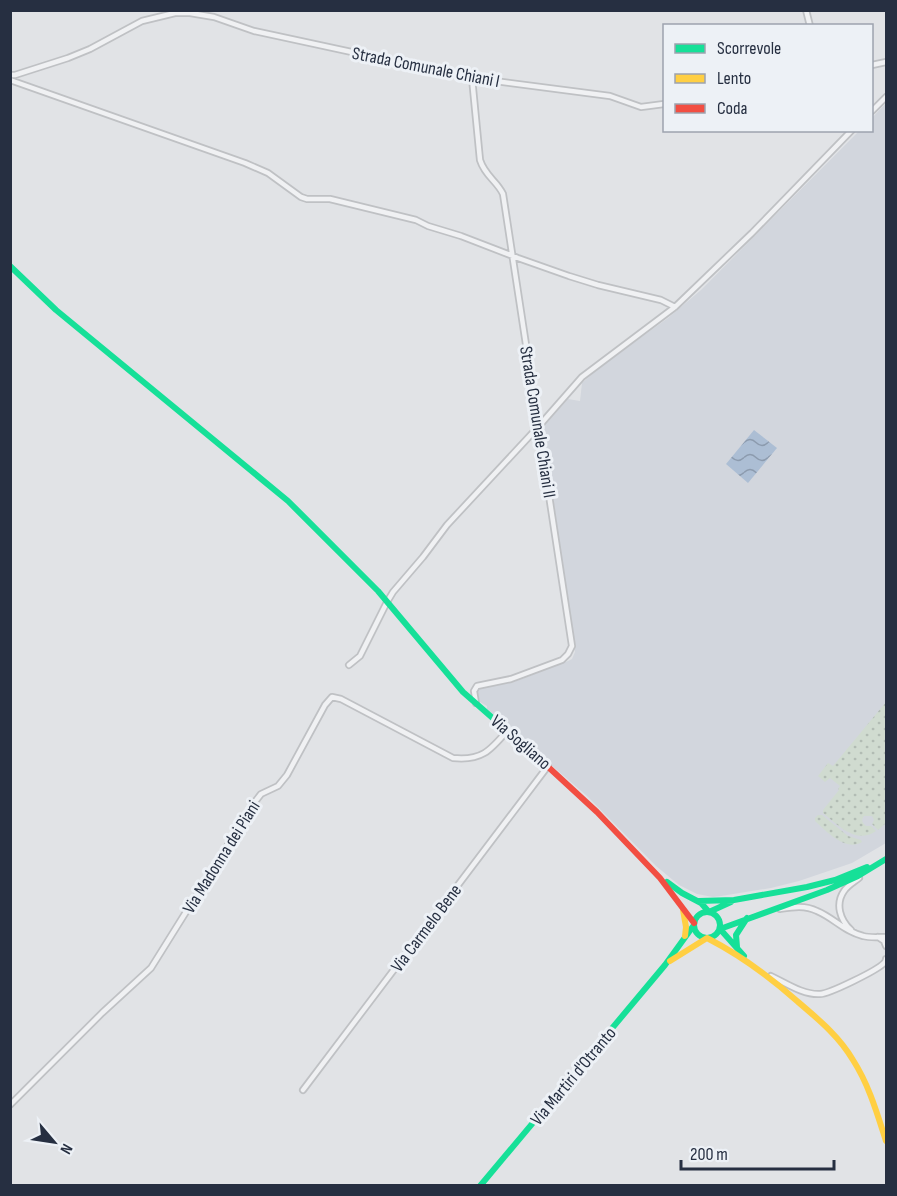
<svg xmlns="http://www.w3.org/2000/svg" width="897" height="1196" font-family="'Sofia Sans Condensed',sans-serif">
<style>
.built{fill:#d2d6dd}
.grass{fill:url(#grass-dots)}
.water{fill:url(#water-waves)}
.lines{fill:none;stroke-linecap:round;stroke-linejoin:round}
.street-casing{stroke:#bfc1c4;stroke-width:8}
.street{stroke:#f0f1f3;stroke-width:4.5}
.fast{stroke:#16e098;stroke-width:6}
.slow{stroke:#ffcf43;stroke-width:6}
.jam{stroke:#f24e42;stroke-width:6}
.labels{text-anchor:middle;stroke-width:6;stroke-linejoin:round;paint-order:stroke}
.street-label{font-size:18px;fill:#262f41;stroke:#edf1f6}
</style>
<defs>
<pattern id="grass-dots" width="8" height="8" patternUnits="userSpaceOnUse" patternTransform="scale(1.5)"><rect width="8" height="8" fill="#d0dbd0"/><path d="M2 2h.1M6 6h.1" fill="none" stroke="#b2bcb4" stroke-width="1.8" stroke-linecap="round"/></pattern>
<pattern id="water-waves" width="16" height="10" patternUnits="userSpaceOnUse" patternTransform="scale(1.5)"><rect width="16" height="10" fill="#acbed4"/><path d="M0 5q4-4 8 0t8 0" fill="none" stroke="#8c9bae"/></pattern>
</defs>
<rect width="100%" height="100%" fill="#e1e3e6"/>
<path class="built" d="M886,103V843L852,863L799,881L771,888L721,896L713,897L697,894L679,885L656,866L587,796L512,731L502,720L498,718L487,709V706L480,702L477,690L479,688L514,682L568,661L572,659L575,652L543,427L568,399L580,401L582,383L601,366L668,318L701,290L859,131L872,130V118Z"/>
<path class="grass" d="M886,702V823L878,830L872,824L874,820L872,816H864C861,820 862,823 866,826H871L876,831C856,845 838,825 823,813V810L839,790L838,789L840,786L830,778L825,782L818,776L828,763L833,766Z
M818,815H822L848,836L861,840L862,842C846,852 827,832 815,821V818Z"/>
<path class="water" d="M754,430L777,448L748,483L726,464Z"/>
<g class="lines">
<defs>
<path id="street" d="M806,10L810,26
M872,65L886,62
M10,75H15L68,58L90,49L142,21L175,13H190L214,17L254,31L472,78L610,96L641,107L664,104
M472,78L480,160C485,176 497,181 503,194L572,646L568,654L562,660L511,679L477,686L474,691L476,703
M10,80L245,163L268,173L301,197L307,199H330L416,220L428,226L461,236L518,258L569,276L598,285L661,300L675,307
M872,111L886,97
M349,665L360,656L387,602L393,592L423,557L447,525L539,426L582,377L675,307L752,233L852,130
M780,909C793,907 805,905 817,911C834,918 843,931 863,936C870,938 879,937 886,937
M851,930C840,920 835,904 844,891C847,886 854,882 859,878
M878,937L884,941L886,946
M771,976C786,983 803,995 820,994C829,994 878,970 884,963C885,962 886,960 886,959
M303,1090L548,766
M10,1105L102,1013L151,968L254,803L261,794L278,786L287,775L325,705L332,697L341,699L453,758C481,761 490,751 507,731"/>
</defs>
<use href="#street" class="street-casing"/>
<use href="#street" class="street"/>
<path class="fast" d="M10,266L56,310L288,501L378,591L463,692L545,764
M667,882L682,893L701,903L709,912L731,902
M699,901L734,900L807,887L835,880L867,867
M694 925a13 13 0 1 1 26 0a13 13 0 1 1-26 0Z
M737,947L736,935L747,918
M744,956L720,929L827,890L858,876L886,859
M480,1186L665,965L694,925"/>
<path class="slow" d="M683,910L686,927L685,936
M670,961L707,938C740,955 769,976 797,1001C818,1019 839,1036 853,1060C869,1085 877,1113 886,1141"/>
<path class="jam" d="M545,764L597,812L660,878L694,923"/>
</g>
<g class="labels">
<g class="street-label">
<text transform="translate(426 67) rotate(11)" y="6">Strada Comunale Chiani I</text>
<text transform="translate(538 422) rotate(81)" y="6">Strada Comunale Chiani II</text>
<text transform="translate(521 742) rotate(41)" y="6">Via Sogliano</text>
<text transform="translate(221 857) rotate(-58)" y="6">Via Madonna dei Piani</text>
<text transform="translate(426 928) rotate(-53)" y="6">Via Carmelo Bene</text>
<text transform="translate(573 1076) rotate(-50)" y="6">Via Martiri d'Otranto</text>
</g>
</g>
<rect width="897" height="1196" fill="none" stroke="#262f41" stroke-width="24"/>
<rect x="663" y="24" width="210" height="108" fill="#edf1f6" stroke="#9da3ae" stroke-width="1.5"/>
<rect x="675" y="44" width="30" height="9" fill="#16e098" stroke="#9da3ae" stroke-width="1.5"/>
<text x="717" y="54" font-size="18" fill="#262f41">Scorrevole</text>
<rect x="675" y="74" width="30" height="9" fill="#ffcf43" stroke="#9da3ae" stroke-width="1.5"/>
<text x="717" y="84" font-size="18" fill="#262f41">Lento</text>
<rect x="675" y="104" width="30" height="9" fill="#f24e42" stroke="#9da3ae" stroke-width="1.5"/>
<text x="717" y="114" font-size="18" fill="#262f41">Coda</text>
<g transform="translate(54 1142) rotate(119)" stroke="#edf1f6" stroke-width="4.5" paint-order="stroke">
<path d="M0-4.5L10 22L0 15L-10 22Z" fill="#262f41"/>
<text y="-9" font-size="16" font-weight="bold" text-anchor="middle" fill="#262f41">N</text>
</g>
<path d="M681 1160v9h153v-9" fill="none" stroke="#262f41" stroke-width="3"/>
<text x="690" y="1160" font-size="18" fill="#262f41" stroke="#edf1f6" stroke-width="4.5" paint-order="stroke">200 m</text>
</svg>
